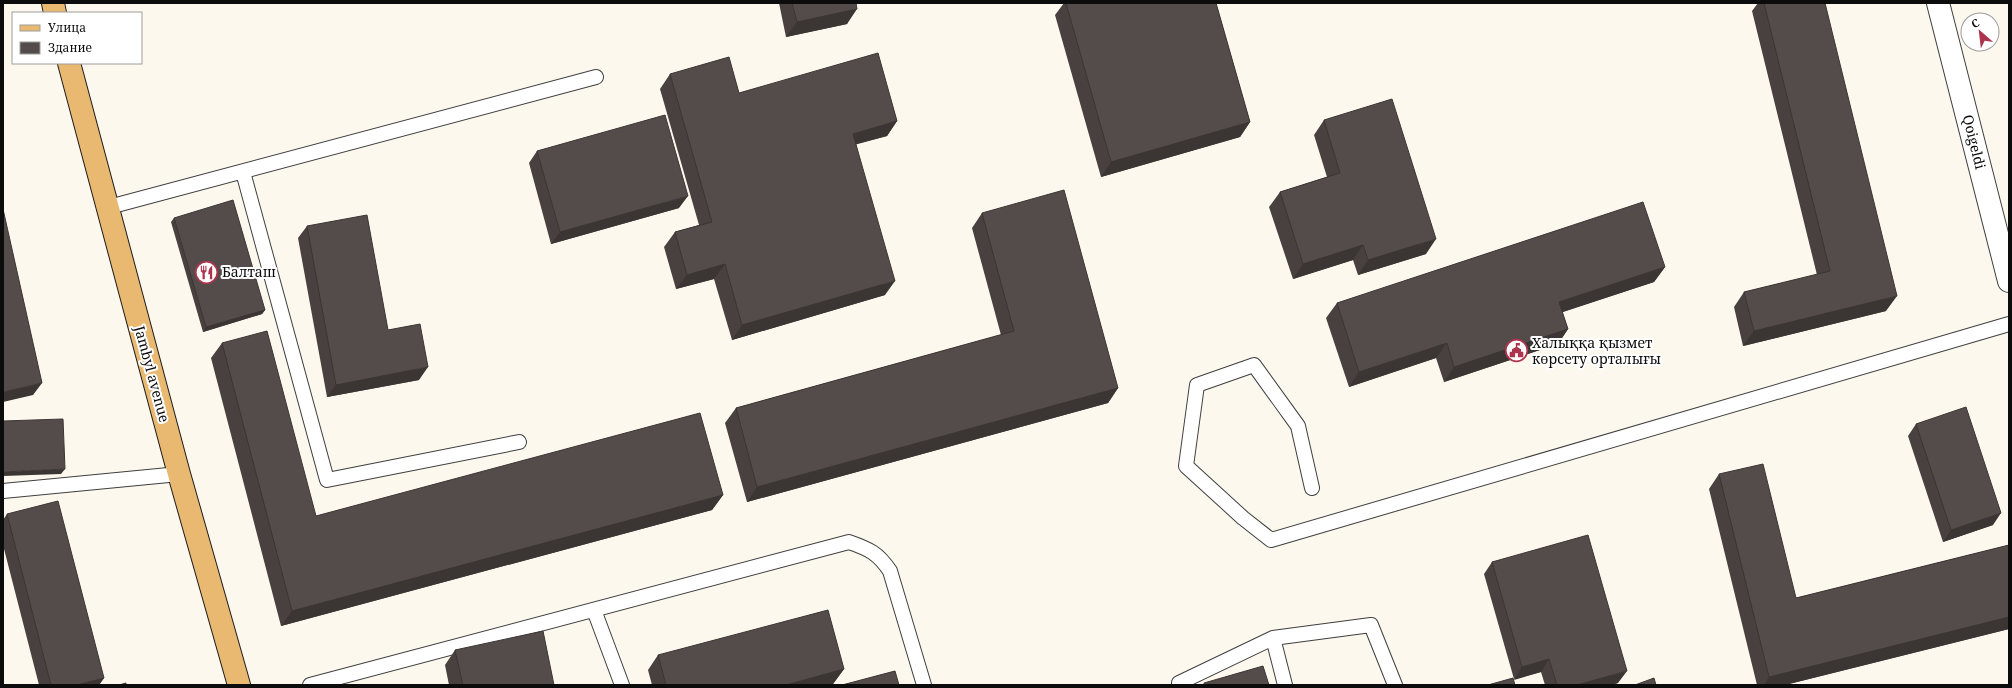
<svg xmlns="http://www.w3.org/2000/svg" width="2012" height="688" font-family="'Noto Serif',serif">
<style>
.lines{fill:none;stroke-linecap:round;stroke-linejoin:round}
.service-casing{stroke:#3f3f3f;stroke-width:16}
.tertiary-casing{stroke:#3f3f3f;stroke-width:24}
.primary-casing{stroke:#1d1d1d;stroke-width:24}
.service{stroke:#fff;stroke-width:14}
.tertiary{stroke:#fff;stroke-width:22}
.primary{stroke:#e9b971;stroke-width:22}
.wall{fill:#484140}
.shaded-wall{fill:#3b3534}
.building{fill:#544c4a;stroke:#3b3534}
.labels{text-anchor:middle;stroke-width:4;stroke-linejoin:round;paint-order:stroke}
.street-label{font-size:14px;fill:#0c0c0c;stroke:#fff}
.poi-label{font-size:14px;fill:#0c0c0c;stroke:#fff;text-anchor:start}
</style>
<rect width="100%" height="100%" fill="#fdf8ee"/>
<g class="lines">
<defs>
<path id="service" d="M243,172L327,480L519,442
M109,207L596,77
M1312,488L1298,426L1254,365L1197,385L1186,466L1243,518L1271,540L2009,324
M3,491L179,474
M594,610L622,685
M1273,638L1285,685
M310,685L849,542C869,549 878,553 890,571L924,685
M1179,685V683L1273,638L1371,625L1395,685"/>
<path id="tertiary" d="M1938,3L2009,281"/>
<path id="primary" d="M53,3L55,13
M69,63L179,474L239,685"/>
</defs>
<use href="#service" class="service-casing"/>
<use href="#tertiary" class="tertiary-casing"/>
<use href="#primary" class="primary-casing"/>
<use href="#service" class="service"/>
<use href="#tertiary" class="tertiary"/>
<use href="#primary" class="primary"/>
</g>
<path class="wall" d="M779,3H856L847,24L786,37Z
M1064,3H1216L1250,122L1240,137L1101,177L1055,15Z
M1758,3H1825L1886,311L1743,346L1734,307L1744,292L1817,275L1752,11Z
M670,74L739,93L897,121L887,136L856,144L885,295L732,340L714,279L676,289L664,247L675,232L699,225L660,89Z
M1324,120L1426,254L1358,275L1353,260L1293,279L1269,207L1280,192L1327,177L1314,135Z
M537,151L679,208L551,244L529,163Z
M982,213L1118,388L1108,403L747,502L725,423L736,408L1001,335L972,228Z
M174,218L265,310L262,314L203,332L171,222Z
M307,226L388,330L419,380L327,397L298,238Z
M1665,267L1654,282L1562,312L1568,329L1558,344L1444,382L1436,358L1349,387L1326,318L1337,303Z
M222,343L316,516L723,495L712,510L281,626L211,358Z
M1916,424L1993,525L1943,542L1908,436Z
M1719,474L1796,598L2009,545V629L1785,685H1757L1709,489Z
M7,514L104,678L99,685H39L3,545V520Z
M1492,562L1618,683L1611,685H1545L1541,672L1514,679L1484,574Z
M455,650L554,685H449L445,665Z
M658,655L844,669L833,684L830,685H652L648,670Z"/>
<path class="shaded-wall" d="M857,9L847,24L786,37L797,22Z
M897,121L887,136L843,148L853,134Z
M1250,122L1240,137L1101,177L1111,162Z
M688,196L679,208L551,244L560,232Z
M1436,239L1426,254L1358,275L1368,260Z
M1363,245L1353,260L1293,279L1303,264Z
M725,264L714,279L676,289L687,275Z
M1665,267L1654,282L1548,317L1559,302Z
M895,281L885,295L732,340L742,325Z
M1897,296L1886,311L1743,346L1754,331Z
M265,310L262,314L203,332L206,327Z
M1568,329L1558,344L1444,382L1454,367Z
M1447,343L1436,358L1349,387L1359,372Z
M428,367L419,380L327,397L336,385Z
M42,383L33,395L3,402V392Z
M1118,388L1108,403L747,502L757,487Z
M65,469L61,474L3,476V472Z
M723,495L712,510L281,626L292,611Z
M2001,513L1993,525L1943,542L1951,530Z
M2009,617V629L1785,685H1764L1769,677Z
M1549,659L1541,672L1514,680L1522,667Z
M844,669L833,684L830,685H786Z
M1627,671L1618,683L1611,685H1577Z
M104,678L99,685H77Z"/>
<path class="building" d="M792,3H856L857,9L797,22Z
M1066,3H1216L1250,122L1111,162Z
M1764,3H1825L1897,296L1754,331L1744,292L1830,271Z
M878,53L897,121L853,134L895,281L742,325L725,264L687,275L675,232L712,222L670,74L729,57L739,93Z
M1392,99L1436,239L1368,260L1363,245L1303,264L1280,192L1340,173L1324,120Z
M665,115L688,196L560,232L537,151Z
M1064,190L1118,388L757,487L736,408L1014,331L982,213Z
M233,200L265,310L206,327L174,218Z
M1643,202L1665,267L1559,302L1568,329L1454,367L1447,343L1359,372L1337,303Z
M3,209L42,383L3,392Z
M367,215L388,330L420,324L428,367L336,385L307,226Z
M267,331L316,516L700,413L723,495L292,611L222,343Z
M1966,407L2001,513L1951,530L1916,424Z
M63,419L65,469L3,472V421Z
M1763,464L1796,598L2009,545V617L1769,677L1719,474Z
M58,501L104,678L77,685H51L7,514Z
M1588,535L1627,671L1577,685H1557L1549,659L1522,667L1492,562Z
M828,610L844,669L786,685H666L658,655Z
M543,631L554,685H463L455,650Z
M1263,666L1269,685H1204V683Z
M895,671L899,685H842Z
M1513,678L1515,685H1488Z
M1654,678L1656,685H1635Z
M126,683V685H119Z"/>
<defs>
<symbol id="restaurant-ring" viewBox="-11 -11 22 22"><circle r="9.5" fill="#fff" stroke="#ad344d" stroke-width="1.5"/><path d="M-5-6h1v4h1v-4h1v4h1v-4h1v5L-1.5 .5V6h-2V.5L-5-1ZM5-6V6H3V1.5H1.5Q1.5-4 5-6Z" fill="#ad344d"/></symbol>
<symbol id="civic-ring" viewBox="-11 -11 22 22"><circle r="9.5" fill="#fff" stroke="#ad344d" stroke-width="1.5"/><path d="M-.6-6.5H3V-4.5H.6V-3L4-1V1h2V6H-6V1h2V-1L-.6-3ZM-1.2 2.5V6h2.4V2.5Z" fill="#ad344d"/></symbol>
</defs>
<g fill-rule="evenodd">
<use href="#restaurant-ring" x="194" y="260" width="25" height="25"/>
<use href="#civic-ring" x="1504" y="338" width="25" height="25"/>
</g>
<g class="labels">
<g class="street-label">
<text transform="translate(1974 142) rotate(76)" y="5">Qoigeldi</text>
<text transform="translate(152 374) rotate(75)" y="5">Jambyl avenue</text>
</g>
<g class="poi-label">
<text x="222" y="277">Балташ</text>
<text x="1532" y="348">Халыққа қызмет<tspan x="1532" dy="16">көрсету орталығы</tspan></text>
</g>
</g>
<rect width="2012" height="688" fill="none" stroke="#0c0c0c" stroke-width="8"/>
<rect x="12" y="12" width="130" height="52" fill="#ffffff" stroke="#9e9e9e"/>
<rect x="20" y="25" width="20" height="6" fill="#e9b971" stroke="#9e9e9e"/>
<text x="48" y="32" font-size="12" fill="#0c0c0c">Улица</text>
<rect x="20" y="42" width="20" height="12" fill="#544c4a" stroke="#9e9e9e"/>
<text x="48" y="52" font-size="12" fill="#0c0c0c">Здание</text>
<g transform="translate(1980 32) rotate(332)"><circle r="19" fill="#ffffff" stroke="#9e9e9e"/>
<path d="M0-3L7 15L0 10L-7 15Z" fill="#ad344d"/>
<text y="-6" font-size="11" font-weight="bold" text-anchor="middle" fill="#0c0c0c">С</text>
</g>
</svg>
